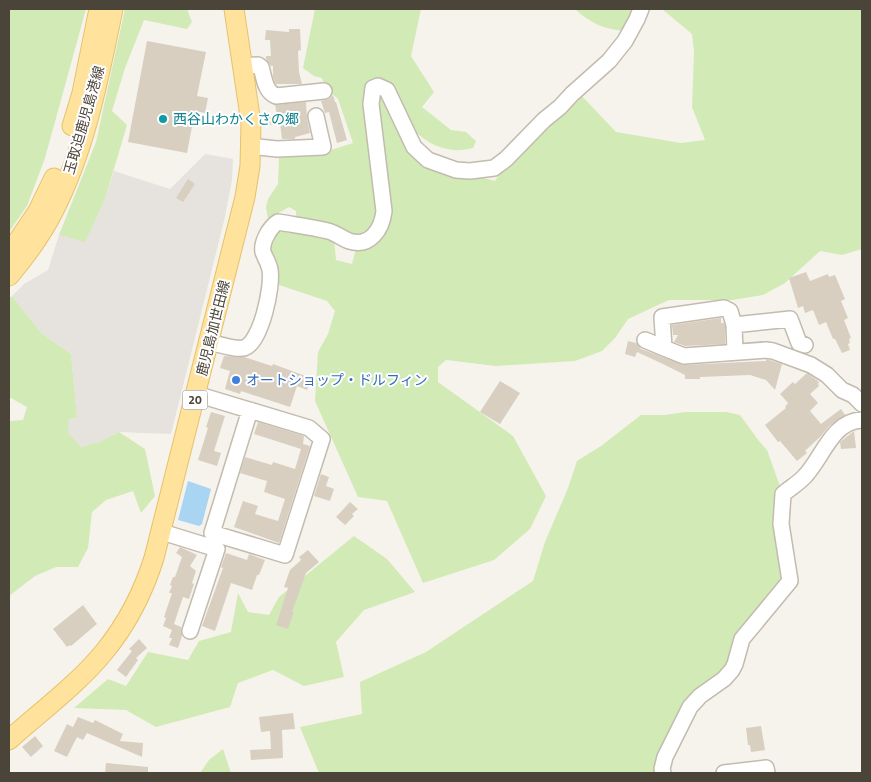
<svg xmlns="http://www.w3.org/2000/svg" width="871" height="782" font-family="'Titillium Web','Noto Sans JP',sans-serif">
<style>
.industrial{fill:#e6e2dd}
.green{fill:#d2eab5}
.water{fill:#a9d4f2}
.building{fill:#d8cfc1}
.lines{fill:none;stroke-linecap:round;stroke-linejoin:round}
.minor-casing{stroke:#c2bbae;stroke-width:18}
.major-casing{stroke:#e6c16a;stroke-width:21}
.minor{stroke:#fff;stroke-width:15}
.major{stroke:#ffe39c;stroke-width:19}
.culture-dot{fill:#0f9aa8;stroke:#fff;stroke-width:2}
.shop-dot{fill:#3f7fe0;stroke:#fff;stroke-width:2}
.labels{text-anchor:middle;stroke-width:4;stroke-linejoin:round;paint-order:stroke}
.shield{fill:#fff;stroke:#817c74;stroke-width:1}
.shield-label{font-size:12px;font-weight:bold;fill:#4b4439}
.culture-label{font-size:14px;fill:#0d838f;stroke:#fff;text-anchor:start}
.street-label{font-size:14px;fill:#4b4439;stroke:#fff}
.shop-label{font-size:14px;fill:#366cbe;stroke:#fff;text-anchor:start}
</style>
<rect width="100%" height="100%" fill="#f6f3ec"/>
<path class="industrial" d="M205,154L233,159L232,180L224,221L171,434L119,432L99,442L81,447L67,433L69,419L77,418L71,354L41,333L12,296L24,284L48,270L59,235L85,241L105,199L114,171L170,189Z"/>
<path class="green" d="M9,9H86L45,158L27,206L9,232Z
M125,9H187L192,22L187,29L144,20L125,68L112,111L127,125L105,199L85,242L59,235L96,142Z
M315,9H421L411,56L434,92L422,107L451,130L466,132L476,141L473,148C467,149 460,151 454,150C416,147 397,109 378,82L381,214L365,239L302,221L296,217V211L289,207L268,219L266,207L268,199L278,184L279,158L282,153L331,150L353,143L338,99L325,87L322,78L314,76L303,68Z
M575,9H638L626,31C605,30 590,23 575,9Z
M662,9H862V249L842,255L820,251L785,283L763,295L732,300H669L628,319L615,338L602,351L575,361L496,366L446,360L438,367V382L513,436L546,496L530,529L494,560L423,583L387,501L358,497L315,401L318,352L328,334L335,311L327,301L273,283L266,246L280,225L334,238L336,260L352,264L357,245L383,228L374,104L380,89L412,149L469,174L495,181L507,162L578,92L616,132L681,143L705,140L692,107L694,52L692,34Z
M12,296L41,333L71,354L77,418L69,419L68,433L81,447L99,442L119,432L145,449L155,496L141,513L133,491L106,500L92,512L88,548L78,567H56L35,576L9,596V421L23,420L27,407L9,397V299Z
M685,412H726L740,415L759,441L767,450L781,489L787,580L730,666L694,699L659,773H319L300,727L362,714L360,682L426,652L533,581L545,542L568,488L577,461L601,446L641,415H665Z
M354,536L387,559L415,592L364,610L336,642L344,677L304,686L273,670L238,683L230,707L156,727L126,710L74,708L108,679L126,686L148,652L188,660L199,641L231,632L238,593L248,612L269,615L279,597Z
M223,749L231,773H200L209,760Z"/>
<path class="water" d="M188,481L211,489L202,524L199,526L178,520Z"/>
<path class="building" d="M289,29H300L301,50L298,51L299,72L302,84H276L273,77V66H271L266,59V56H271L270,40H265L266,30L289,32Z
M147,41L206,52L197,96L208,98L205,113L195,111L187,153L128,142Z
M333,95L335,102H336L347,140L337,143L329,112L325,113L321,101L329,99Z
M306,102L307,118L310,133L295,137V139H282L280,123L262,126V118L277,115L275,105Z
M188,179L195,184L183,202L176,198Z
M806,272L810,281L828,274L829,277L835,275L845,299L841,301L848,318L844,320L851,338L849,339L850,343L848,344L850,350L842,353L835,339H833L826,322L819,325L813,310L805,313L803,306L798,308L789,278Z
M721,318V323H724L725,326V344L685,346L674,342L678,335H673L672,325Z
M628,341L636,343L641,349L684,365L766,361V359L782,364L775,390L766,380L750,375L700,377V379H685V375L663,364L637,352L635,357L625,354Z
M224,356L244,357L272,366L273,364L311,378L307,390L297,386L290,407L241,391L240,394L225,389L230,371L220,368Z
M807,373L819,382L818,384L819,386L810,394L818,403L810,411L821,424L841,409L845,415L829,426L821,436L805,451L807,453L797,461L780,441L778,442L765,425L786,408L785,407L788,403L780,394L793,382L795,384Z
M500,381L520,393L500,424L480,412Z
M211,412L225,416L214,451L221,453L217,466L198,460L208,428L206,427Z
M258,422L304,436L303,444L310,446L279,543L234,527L243,501L258,506L255,514L278,521L285,499L264,492L267,481L240,473L245,457L272,465L273,462L295,469L301,449L254,434Z
M854,431L856,448L841,449L840,442Z
M321,474L329,477L326,486L334,489L330,501L314,496Z
M350,502L358,509L352,514L354,516L345,525L336,517Z
M180,547L197,555L190,566L196,571L192,583L194,584L189,599L183,597L174,624L181,627L182,636L178,648L169,645L172,638H169L172,630L163,626L166,618L164,617L172,593H169L172,586L170,585L173,577H175L182,557L176,553Z
M308,550L319,562L306,573L292,612H294L288,629L276,625L288,588L284,587L290,570L301,560L299,557Z
M226,553L247,560L249,554L265,560L259,575H257L252,590L231,583L215,631L202,626L223,568L221,567Z
M83,605L97,624L71,646L70,645L67,647L53,629Z
M139,639L147,648L136,658L138,660L126,677L117,670L132,651L129,649Z
M293,713L295,729L282,730L283,758L251,760L250,750L271,749L270,731L261,732L259,717Z
M78,717L93,723L95,720L123,734L120,741L143,743L142,757L87,733L83,740L77,737L67,757L54,751L67,724L73,727Z
M761,726L765,750L751,752L750,745H748L746,728Z
M35,736L43,746L31,757L22,747Z
M106,763L148,767V773H105Z"/>
<g class="lines">
<defs>
<path id="minor" d="M243,66L258,65L261,67C264,77 265,92 276,96L324,91
M250,146L277,149L323,147L316,116
M734,325L790,319L799,343L805,345
M645,340L664,348
M209,342C219,344 234,350 244,348C261,343 273,286 270,270C269,263 265,258 263,252C261,242 270,227 278,222C295,225 311,227 328,231C336,233 341,238 349,241C370,248 382,229 384,211L371,104L373,88L378,86L387,90L414,147L428,160L456,170L470,171L494,168L506,159L544,120L560,107L572,94L609,61L625,41L637,19L641,9
M735,352L734,325L730,311L724,308L662,317L664,348L684,356L766,350L773,351L811,365L827,375L842,390L853,395L862,404
M196,394L309,428L322,439L285,555L212,533L250,410
M162,532L217,549L190,631
M663,773L662,769L665,757L690,707L700,696L724,679L732,670L735,664L742,639L790,581L781,524L783,494C790,488 799,483 805,476C823,457 832,421 862,420
M724,773L766,768L767,773"/>
<path id="major" d="M72,126L82,93L99,9
M9,254L38,211L54,178
M9,276C26,256 42,234 54,210C86,147 99,77 113,9
M9,740C40,712 78,684 104,652C127,624 143,593 154,558L245,197L250,166L251,123L234,9"/>
</defs>
<use href="#minor" class="minor-casing"/>
<use href="#major" class="major-casing"/>
<use href="#minor" class="minor"/>
<use href="#major" class="major"/>
</g>
<circle class="culture-dot" cx="163" cy="119" r="5"/>
<circle class="shop-dot" cx="236" cy="380" r="5"/>
<g class="labels">
<rect class="shield" x="182.5" y="390.5" width="25" height="19" rx="4"/>
<g class="shield-label">
<text x="195" y="404">20</text>
</g>
<g class="culture-label">
<text x="173" y="124">西谷山わかくさの郷</text>
</g>
<g class="street-label">
<text transform="translate(84 120) rotate(-74)" y="5">玉取迫鹿児島港線</text>
<text transform="translate(213 328) rotate(-76)" y="5">鹿児島加世田線</text>
</g>
<g class="shop-label">
<text x="246" y="385">オートショップ・ドルフィン</text>
</g>
</g>
<rect width="871" height="782" fill="none" stroke="#4b4439" stroke-width="20"/>
</svg>
